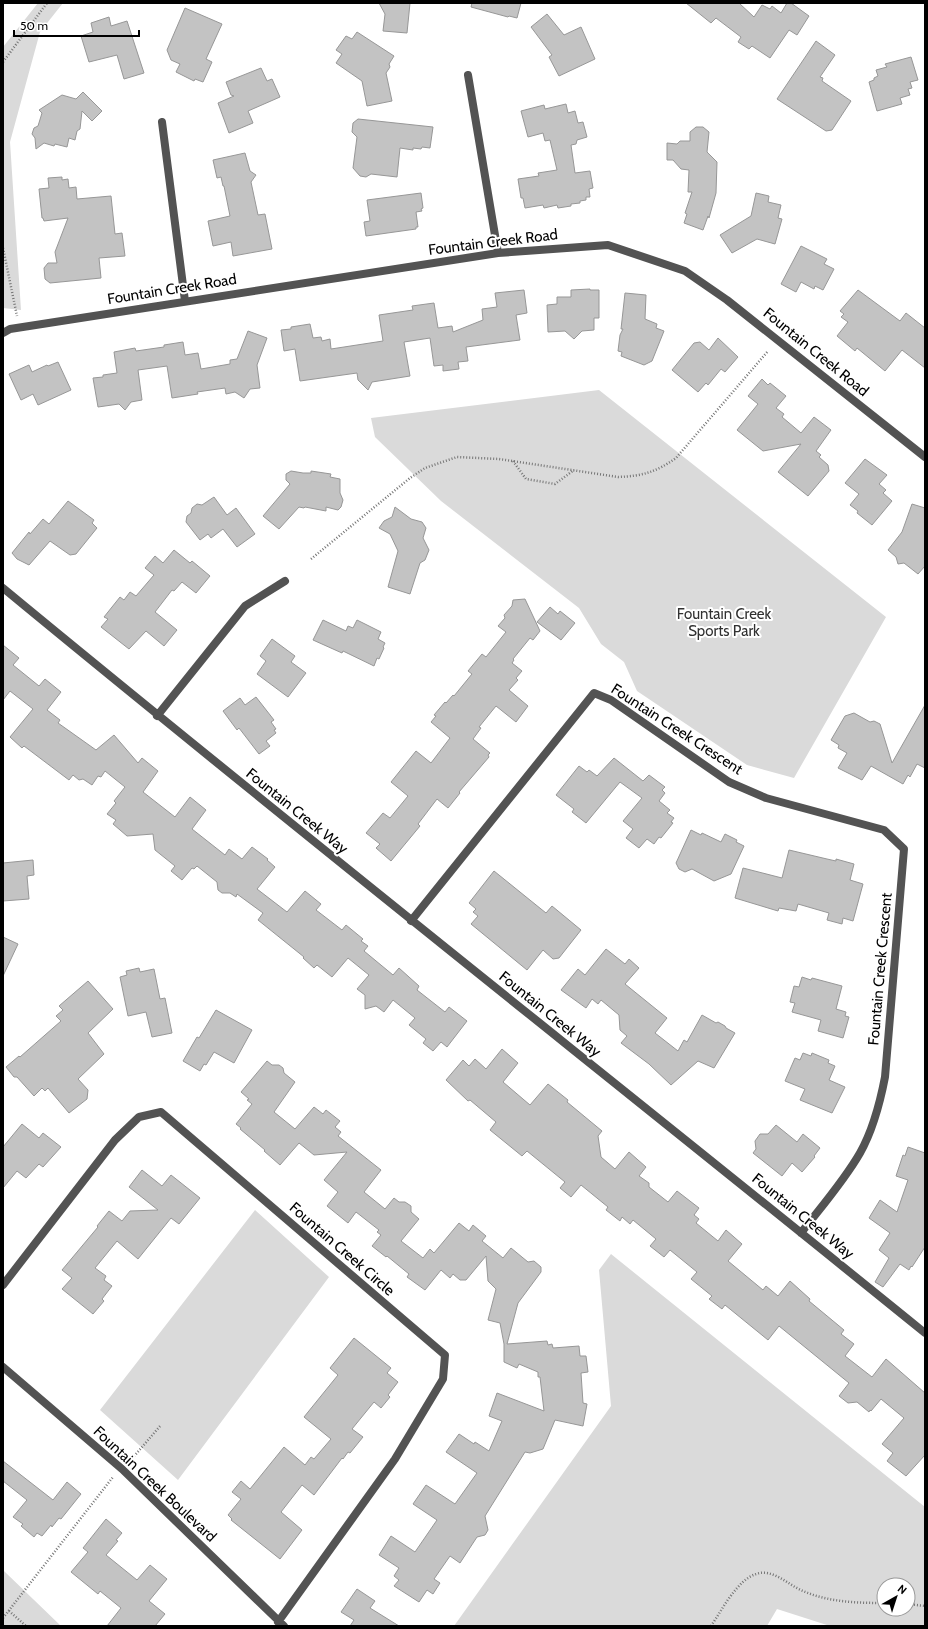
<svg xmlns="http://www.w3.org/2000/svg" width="928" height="1629" font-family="Cabin,sans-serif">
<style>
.green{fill:#dadada;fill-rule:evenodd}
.building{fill:#c3c3c3;stroke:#979797}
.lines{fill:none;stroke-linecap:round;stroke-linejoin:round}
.path{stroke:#757575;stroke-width:2.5;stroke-dasharray:1 2;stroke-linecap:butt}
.street{stroke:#535353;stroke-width:8}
.labels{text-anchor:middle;stroke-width:4;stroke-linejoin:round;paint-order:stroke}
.street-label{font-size:15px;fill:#000;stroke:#fff}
.park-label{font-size:15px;fill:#313131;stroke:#fff}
</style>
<rect width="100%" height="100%" fill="#fff"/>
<path class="green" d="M38,3H63L40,32L10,142L21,310L3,308V47Z
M599,390L886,617L794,778L747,765L637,691L624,662L601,644L579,608L441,501L375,437L371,418Z
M255,1210L329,1277L178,1480L100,1410Z
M611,1254L925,1507V1626H830L777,1609L767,1626H454L611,1406L599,1270ZM884,1585H908V1609H884Z
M3,1570L5,1572L61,1626H3Z"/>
<path class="building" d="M379,3H410L407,33L383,31L385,14Z
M472,3H521L517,18L509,16L508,17L471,7Z
M686,3H739L754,17L762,5L770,9L772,6L781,13L787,3H791L809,16L797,35L789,30L770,58L752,46L749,49L738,42L741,37L716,18L711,23Z
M185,8L222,24L206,59L212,62L203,82L195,79L194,81L176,72L180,64L171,60L167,50Z
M547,14L564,35L581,27L595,59L559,76L549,57L552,55L531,27Z
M109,17L111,26L127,21L144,73L124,79L117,55L89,62L81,36L93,32L91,23Z
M357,32L394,56L389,64L390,67L386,73L392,101L367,106L362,81L336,63L342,54L336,50L346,36L352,39Z
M816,41L835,55L820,77L823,78L822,81L851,101L832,130L826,131L777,99Z
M911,57L918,80L910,82L912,88L908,89L910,95L900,98L902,104L877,111L869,82L874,80V78L878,76L876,70L887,67L885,64Z
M261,68L267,81L272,79L280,97L248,111L253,123L229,133L218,103L234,96L231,95L226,82Z
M83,92L102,111L92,121L82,111L80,129L77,131L75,140L69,138L67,147L55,144L54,146L44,143L36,149L35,138L32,134L34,128L38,126L42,113L39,110L62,95L76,99Z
M566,104L568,113L575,111L578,123L583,122L587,137L577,140L576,144L571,145L575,173L590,171L593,188L589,189L590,197H586V200L580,201V203L571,204V206L558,208L557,205L544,208L543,205L525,208L523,198H521L518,179L539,176L538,173L557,170L550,140L545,141L543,133L528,137L521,111L544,105L545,109Z
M358,119L433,127L430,148L422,147L421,149L413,148V150L400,148L397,177L371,174L366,177L360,176L353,168L357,137L352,132L353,123Z
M696,127H703L709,132L707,152L717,162L716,193L709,218L708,216L703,230L684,223L687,214L685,213L692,192H688L689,170L681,169L673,160H667V143L677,144L680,141H690V132Z
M245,153L250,171L256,175L251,182L258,215L265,214L272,249L233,256L231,242L213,246L208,221L230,216L224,186H223L221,177L217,178L213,160Z
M62,177V180L68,179L69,188L76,187L77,199L111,196L115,234L122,233L125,256L99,258L101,278L50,283L45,279L44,268L48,263H57L55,252L68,218L44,221L43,218H42L39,189L49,188L48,178Z
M421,193L423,208L421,209L422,211L416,212L418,227H416V229L366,236L364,222L370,221L367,200Z
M756,193L769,196L768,202L781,205L778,218L782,219L775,244L757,239L732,253L720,235L751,216Z
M801,246L827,259L824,264L834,269L823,290L815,286L814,289L801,282L796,292L781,284Z
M590,289V290H599V318H594V330L582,331L574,339L565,331L548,332L547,305L557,304V297H571V290Z
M524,290L527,313L516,315L520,340L466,347L468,361L458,362L459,369L443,371V365L434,366L430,338L404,342L410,376L372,382L368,390L358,380L357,373L300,381L295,349L284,351L281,330L291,329V327L310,324L313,338L321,337L322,341L330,339L331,349L383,341L379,315L413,310L412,306L434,303L438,328L452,326L453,332L483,320L482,309L497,307L495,293Z
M858,290L900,321L906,313L925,328V368L902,350L885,371L857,348L855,351L837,336L848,322L841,317L844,314L840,311Z
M625,293L646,295L645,319L657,324L656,328L664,331L652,361L644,365L621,356L622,352L618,351L620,335L623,329H621Z
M248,331L267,338L257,365L260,388L250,389L244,398L235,392L226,394L225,388L197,392L198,394L172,398L167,366L138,370L142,400L131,402L125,410L119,404L98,407L93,378L103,377V375L117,373L114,352L135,348L136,351L164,347V345L183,342L185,355L198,353L201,369L230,364V360L237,359Z
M718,338L738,357L725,372L721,369L708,385L706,383L698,392L672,370L694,343L700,342L709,350Z
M58,362L71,390L38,405L33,394L21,400L9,374L29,365L32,372L47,365L48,366Z
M762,379L768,385L770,383L786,396L776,408L784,414L782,417L801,433L814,417L831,430L816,451L821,455L819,457L828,465L829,471L808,496L778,472L801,444L763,451L737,430L758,404L748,396Z
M865,459L887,475L879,484L886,490L883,493L892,501L872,525L857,513L858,511L850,505L859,494L845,483Z
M291,471L303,473H311V471L331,474L330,477L340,479V493L343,500L341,507L338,510L326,507V511L305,507L304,508L299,507L279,529L263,516L290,484L286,480V474Z
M214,497L227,515L236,508L255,534L237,547L223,529L211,538L208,534L200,540L186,522L187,516L191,513L192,508L197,504L202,505Z
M68,501L94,520L92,523L97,528L76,554L70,555L50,541L29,565L17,559L12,553L29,532L30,534L43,519L49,524Z
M912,504L925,508V566L918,574L904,563L898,564L896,557L888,550L902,532Z
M395,507L411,519L422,522L426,528L423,538L429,550L425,560L420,563L410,594L388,587L398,551L390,534L379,528L384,521L392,517Z
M174,550L190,563L192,561L210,576L196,593L182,582L174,591L172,590L155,612L177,630L164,646L146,631L129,649L101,627L108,619L104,617L120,597L124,600L130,592L136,596L154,575L145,568L155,556L163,563Z
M525,599L540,631L533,640L530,638L513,659L514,660L512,663L522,671L516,678L518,680L509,690L528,706L516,722L496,706L479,727L481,728L473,739L490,753L488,755L489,757L459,792L460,793L448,808L437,799L418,824L420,826L391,861L376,848L380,844L366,833L383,813L390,818L408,796L391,782L416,751L431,763L450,738L431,722L436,716L434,715L445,702L446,703L453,695L454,696L472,674L468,671L482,654L486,657L506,632L498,626L505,618L504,615L512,606L513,600Z
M550,607L558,614L560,611L575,623L561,640L537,622Z
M323,620L346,631L348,626L353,628L357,620L381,632L378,639L385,643L383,647L384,648L379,659L377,658L374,666L343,651L342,653L313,640Z
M272,639L295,656L291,662L306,673L288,697L257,674L266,661L260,656Z
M3,645L19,658L13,665L39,686L45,679L61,692L47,710L60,720L58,723L96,750L114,735L138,763L142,758L158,771L143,792L175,817L190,797L206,810L192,829L225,855L229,849L242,859L252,847L268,859L267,860L275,867L257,889L287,912L305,891L321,904L316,910L342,930L346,925L363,939L361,941L368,946L364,951L393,975L399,968L419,986L417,990L445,1012L449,1007L467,1021L447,1047L441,1042L433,1051L423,1043L426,1039L409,1025L415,1018L393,1000L384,1012L376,1006L365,1009V995L357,989L369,975L348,958L332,977L317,965L314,968L303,958L304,957L258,920L263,913L237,894L236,897L230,893H222L218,890L217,882L197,866L194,869L192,868L182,880L171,871L175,866L155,850L153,834L127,836L113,824L116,820L107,814L116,803L114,801L125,787L105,771L101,777L98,776L92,785L83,779L79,780L73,775L69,780L24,746L22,748L10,737L33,709L10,691L3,700Z
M256,697L274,720L271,722L276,729L274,730L276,733L266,741L270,746L259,754L239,728L237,730L223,711L240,698L245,705Z
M925,705V768L917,764L910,777L908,775L903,784L871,766L862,780L838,768L847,753L838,748L839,745L831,740L845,716L854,713L870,722L874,721L880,724L892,763Z
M614,758L643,781L649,775L665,787L662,790L665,793L659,801L670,810L667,813L674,818L671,822L673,823L661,838L659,837L654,844L647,839L639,848L626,838L633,829L623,821L642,798L620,782L586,823L572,812L574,809L556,795L579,766L587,772L589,770L597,776Z
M691,830L701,835L702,833L721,842L725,834L737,840L736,842L744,846L731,874L714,881L692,869L685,872L679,869L676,863Z
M789,850L827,859L836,861V859L854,864L850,880L863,884L853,921L843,918L842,924L827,920L829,913L798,904L796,911L779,908L778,911L735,898L743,868L782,878Z
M33,860L34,875L27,876L29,899L3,901V863Z
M494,871L546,913L552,906L581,930L559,958L553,959L543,950L527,970L471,924L478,916L473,912L476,909L469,903Z
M3,937L18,944L3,976Z
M606,949L625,964L629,959L639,968L625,984L667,1018L655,1033L678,1051L684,1040L687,1042L702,1015L716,1023L718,1022L725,1026L726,1028L735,1033L714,1068L698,1061L671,1085L649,1064L621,1043L627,1036L620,1030L619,1015L601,1000L598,1004L592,999L586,1008L561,990L578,969L585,975Z
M139,968L140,972L154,969L160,999L165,998L172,1033L152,1037L146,1012L128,1016L120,977L127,975L126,971Z
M802,977L811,980L812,978L842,986L836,1009L846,1012L845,1016L849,1017L843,1038L818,1031L821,1020L792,1012L795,1003L790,1002L794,986L799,987Z
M88,981L113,1009L88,1033L104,1054L78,1079L88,1090L87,1099L69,1113L48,1088L45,1091L42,1088L34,1096L17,1077H14L6,1067L19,1056L20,1057L61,1021L56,1016L63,1010L59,1006Z
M216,1010L252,1030L234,1063L214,1052L206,1065L204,1064L200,1071L183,1061L197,1037L199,1038Z
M502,1049L518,1063L503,1082L530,1105L548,1084L568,1100L567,1102L602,1131L598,1136L601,1157L615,1169L629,1152L646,1167L639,1176L649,1183V1187L668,1202L677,1191L699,1208L694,1215L699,1219L696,1223L718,1241L726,1230L742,1244L728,1261L763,1290L766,1286L778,1296L790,1281L810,1299L809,1301L844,1330L841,1334L854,1344L845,1356L872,1377L886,1359L925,1393V1455L906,1476L887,1461L893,1453L882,1444L904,1418L881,1399L871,1411L870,1410L869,1412L857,1402L848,1403L839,1396L849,1383L779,1326L768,1340L725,1305L722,1309L709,1299L712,1296L691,1279L697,1272L670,1250L664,1257L650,1246L656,1239L633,1220L630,1224L622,1217L620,1221L606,1210L608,1207L581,1185L571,1197L560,1188L565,1182L527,1151L522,1156L490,1130L496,1122L470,1100L468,1101L446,1080L463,1060L469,1066L475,1059L486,1069Z
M803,1053L811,1056L812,1053L829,1060L828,1063L835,1066L829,1080L845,1087L832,1113L800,1100L805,1089L785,1081L795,1058L800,1060Z
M267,1061L272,1065H279L283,1068L284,1073L295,1082L274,1112L295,1129L314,1107L323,1114L326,1110L340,1121L335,1127L341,1132L338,1136L381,1170L364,1192L385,1209L394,1198L399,1202H405L411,1206V1212L419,1219L401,1241L423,1258L430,1249L434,1253L459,1223L469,1231L473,1225L486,1236L482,1241L503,1258L511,1248L528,1262L534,1261L541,1267V1272L518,1303L507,1344L547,1341L548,1345L552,1344L553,1348L579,1346L580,1356H586L588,1372L581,1373L583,1403L587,1404L583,1426L555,1420L543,1449L530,1453L525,1452L485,1516L488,1530L485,1535L477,1537L460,1563L450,1556L434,1579L440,1583L433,1594L427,1590L419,1602L394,1586L399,1580L394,1576L399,1568L379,1555L391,1536L415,1552L437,1520L413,1504L426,1485L455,1504L477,1473L446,1452L459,1434L474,1444L475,1442L489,1451L502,1421L489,1416L497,1393L544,1411L540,1377H538V1372L519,1364L517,1368L504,1362V1344L500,1323L488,1320L496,1289L488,1281L486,1256L466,1280H460L453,1274L450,1278L441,1270L425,1290L407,1277L409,1274L387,1256L386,1257L372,1246L381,1235L377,1232L379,1230L356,1212L348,1223L327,1206L338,1192L324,1180L347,1152L314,1155L299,1143L280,1165L264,1151L265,1150L240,1129L241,1128L236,1124L252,1104L247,1100L249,1099L241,1092Z
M22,1124L39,1138L43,1133L61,1147L43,1167L39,1164L26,1178L17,1171L3,1188V1147Z
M776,1125L797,1142L803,1134L820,1148L814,1156L815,1157L802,1172L792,1163L782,1176L753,1153L756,1149L755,1141L760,1134H768Z
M908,1147L925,1153V1247L912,1267L911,1266L909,1270L900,1264L883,1287L875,1282L889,1258L879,1250L890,1233L869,1218L880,1200L897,1212L908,1180L896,1176L903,1155L905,1156Z
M142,1170L162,1186L171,1175L200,1198L179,1224L171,1218L138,1259L117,1241L95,1268L106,1276L104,1280L112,1286L102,1299L104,1301L93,1314L62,1289L72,1278L62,1270L98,1227L97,1226L109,1211L122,1221L130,1211L158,1210L129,1187Z
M354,1338L391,1368L387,1373L398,1382L388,1395L390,1397L381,1408L374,1402L352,1429L363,1437L350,1453L348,1452L343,1459L342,1458L314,1495L302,1485L281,1512L302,1530L280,1559L231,1520L232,1519L228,1515L241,1499L232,1492L241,1481L250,1489L284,1447L305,1465L311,1457L314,1459L331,1439L304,1417L338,1375L330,1368Z
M3,1461L53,1500L67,1482L81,1494L61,1519L59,1518L52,1527L51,1525L42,1536L37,1533L34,1537L21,1526L23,1524L13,1517L27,1500L3,1481Z
M106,1519L122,1533L116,1540L118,1541L106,1555L137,1580L150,1565L167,1579L149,1601L165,1614L155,1626H107L121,1608L100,1591L98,1594L71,1572L88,1552L83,1548Z
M357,1589L375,1601L370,1608L399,1626H350L354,1620L341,1612Z"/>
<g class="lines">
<path class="path" d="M3,62L47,3
M3,248L17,316
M513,461L526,479L555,484L574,470
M311,559L410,478L425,468L457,457L499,459L618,477C643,476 656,472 676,458L768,351
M130,1461L161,1425
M908,1604L925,1606
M9,1611L26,1626
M3,1618L113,1477
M711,1626C722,1610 737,1580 756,1574C773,1568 788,1585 803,1591C828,1602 857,1603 884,1603"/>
<path class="street" d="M468,75L498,253
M162,122L185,301
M3,333L10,329L498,253L608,245L685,271L727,300L925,457
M3,588C308,840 618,1084 925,1333
M157,716L245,606L285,581
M411,921L594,693L611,700L729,782L766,798L884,830L904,849L885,1077C880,1103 873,1130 860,1153C844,1181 821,1207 801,1233
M3,1285L115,1140L139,1117L161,1112L445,1355L443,1379L395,1459L278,1622
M3,1367L122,1469L284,1626"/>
</g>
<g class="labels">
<g class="street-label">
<text transform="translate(493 242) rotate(-7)" y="5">Fountain Creek Road</text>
<text transform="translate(172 289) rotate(-9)" y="5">Fountain Creek Road</text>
<text transform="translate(816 352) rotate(39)" y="5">Fountain Creek Road</text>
<text transform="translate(677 729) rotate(33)" y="5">Fountain Creek Crescent</text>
<text transform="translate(297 811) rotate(39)" y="5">Fountain Creek Way</text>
<text transform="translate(880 969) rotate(-85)" y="5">Fountain Creek Crescent</text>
<text transform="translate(550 1014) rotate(39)" y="5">Fountain Creek Way</text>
<text transform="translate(803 1216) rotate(39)" y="5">Fountain Creek Way</text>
<text transform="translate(342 1249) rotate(41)" y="5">Fountain Creek Circle</text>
<text transform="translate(155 1484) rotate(43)" y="5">Fountain Creek Boulevard</text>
</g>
<g class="park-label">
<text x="724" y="619">Fountain Creek<tspan x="724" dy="17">Sports Park</tspan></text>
</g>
</g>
<rect width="928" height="1629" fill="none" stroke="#000000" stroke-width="8"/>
<g transform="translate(896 1597) rotate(39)"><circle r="19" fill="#ffffff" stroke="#999999"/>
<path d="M0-3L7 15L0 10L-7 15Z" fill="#000000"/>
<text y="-6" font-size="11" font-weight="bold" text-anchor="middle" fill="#000000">N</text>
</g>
<path d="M14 30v6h125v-6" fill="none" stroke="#000000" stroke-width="2"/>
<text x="20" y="30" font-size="12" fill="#000000" stroke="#ffffff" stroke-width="3" paint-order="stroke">50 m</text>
</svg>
